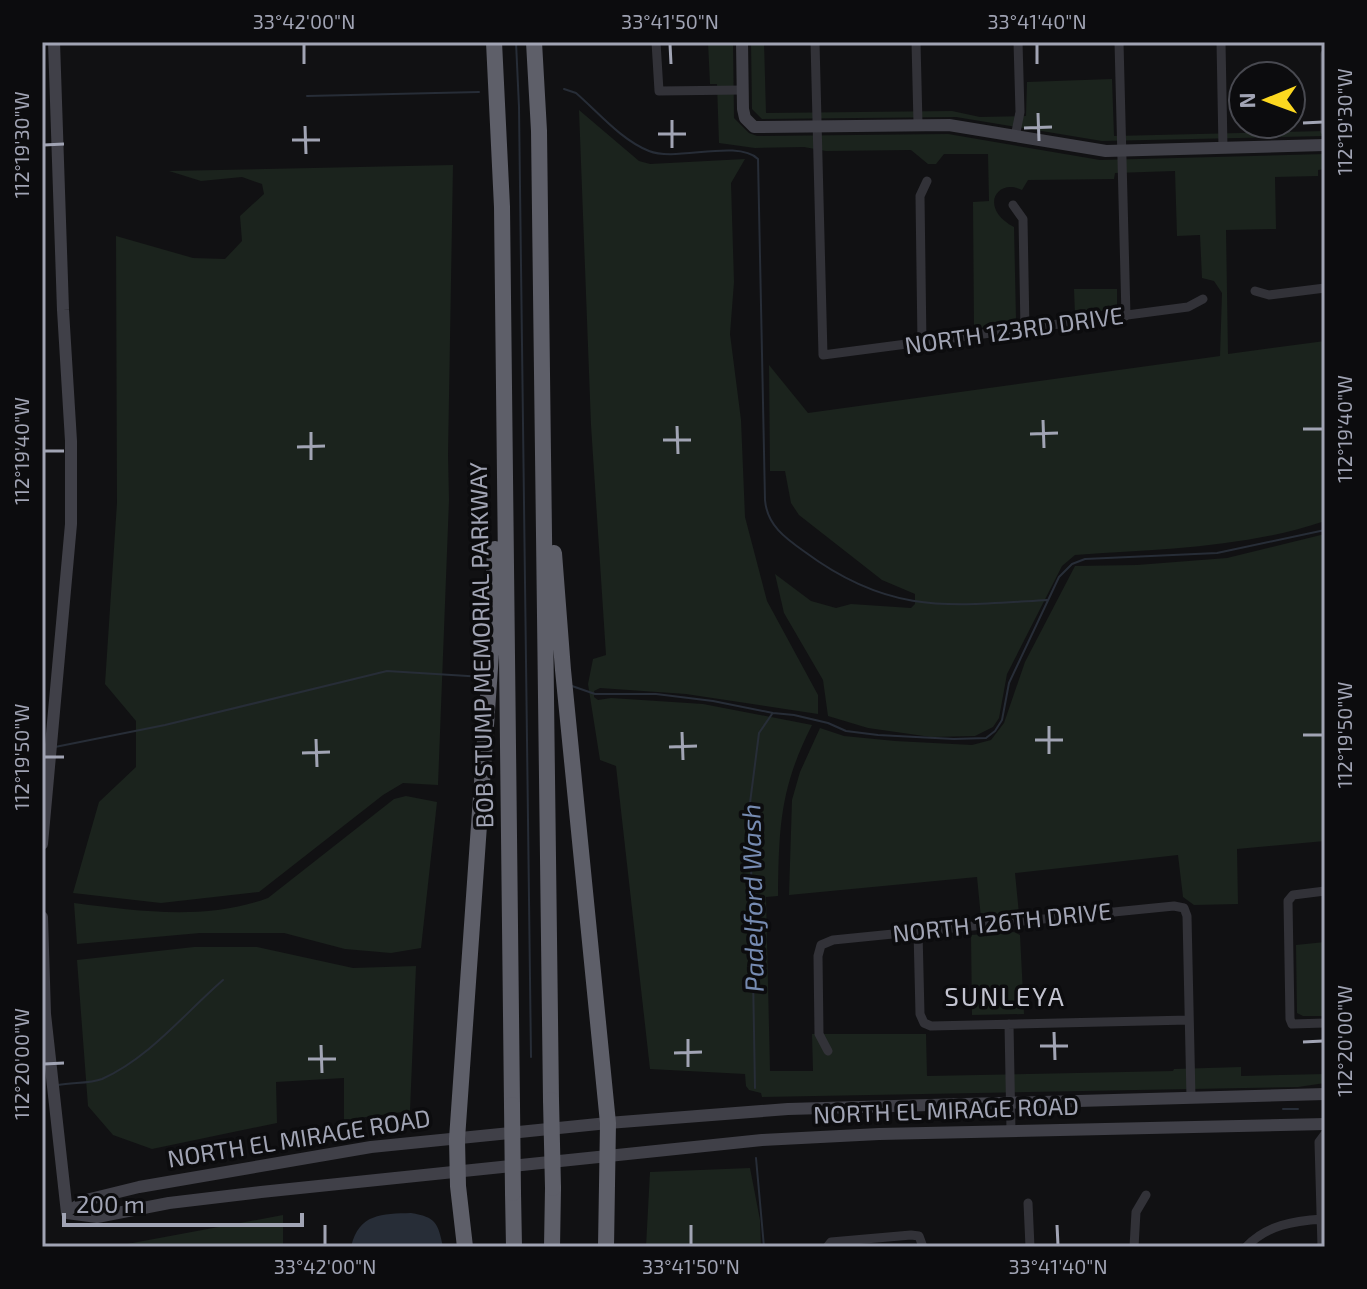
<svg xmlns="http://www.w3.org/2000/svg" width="1367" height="1289" font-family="'Exo 2',sans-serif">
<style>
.green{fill:#1b231d}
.water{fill:#272d37}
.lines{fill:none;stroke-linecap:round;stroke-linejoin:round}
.stream{stroke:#272d37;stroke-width:2}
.street{stroke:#323238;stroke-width:9}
.secondary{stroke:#404048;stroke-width:12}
.highway{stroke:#5e5f69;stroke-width:16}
.highway-bridge{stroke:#5e5f69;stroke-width:16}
.ticks{fill:none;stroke:#a1a4b4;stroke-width:3}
.labels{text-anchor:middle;stroke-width:7;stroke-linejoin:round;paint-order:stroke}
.street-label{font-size:24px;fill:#a1a4b4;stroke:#0c0c0e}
.water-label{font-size:26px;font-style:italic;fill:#768bb2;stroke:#0c0c0e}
.neighbourhood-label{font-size:26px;letter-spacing:2px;fill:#c3c4d0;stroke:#0c0c0e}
.neatline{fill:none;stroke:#a1a4b4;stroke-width:3}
.ticks-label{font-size:20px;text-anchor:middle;fill:#a1a4b4}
</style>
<rect width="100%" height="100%" fill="#111113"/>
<path class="green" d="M708,42H733L734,118L749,133L757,136L948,134L1100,160L1325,154V169L1318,170V176L1275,177L1276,229L1226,230L1228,354L1325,341V521C1245,548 1159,549 1075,555L1062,566L1007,674L999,718L993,727L975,736L931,737L868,728L828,716L823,680L784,613L775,574L811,601L836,608L851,604L911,608L915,604V594L882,580L799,515L791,503L785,471H770L769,365L808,413L1220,356L1222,293L1214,281L1202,278L1200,235L1177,236L1175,171L1115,173L1114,179L1028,180L1022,190C997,177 978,208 1014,227L1016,319L1012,323L974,329L973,202L989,201L988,154H944L936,164H928L911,150L826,151L804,147L755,148L719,143L717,84H710Z
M751,42H764L766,113L952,111L980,117L1026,116L1027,82L1112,79L1114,136L1325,131V136L1102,141L956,117L762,119L752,109Z
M579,110L639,161L650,164L745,159L731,183L734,282L730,334L741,420L745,517L767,601L818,695V714L686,694L600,688L594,691V697L598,700L611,698L703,704L812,725C780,788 779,826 778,896L766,897L770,1071H813L812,1034H926L927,1076L1173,1071L1174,1069L1241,1067V1076L1325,1074V1083L1298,1087L762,1097L761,1093L749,1090L746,1086L745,1074L650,1069L616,766L600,760L588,684L593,659L606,655L591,425Z
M453,165L448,455L449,500L438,785L403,783L383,795L259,892L161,903L73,893L99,802L136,767V721L105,684L117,503L116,236L193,258L225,259L242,241L240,216L264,194L262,184L242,177L201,181L169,171Z
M1074,289H1117V306L1115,309L1075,315Z
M1325,534V841L1237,849L1238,904L1194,905L1183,897L1178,855L1015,873L1019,914L981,918L977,877L789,895L792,800L800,772L820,728L844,736L895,741L972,745L991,740L1004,723L1025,662L1075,566L1137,565L1227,558Z
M406,796L437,802L421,948L391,953L345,949L284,933H200L77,944L74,903C138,911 205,921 268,898L394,799Z
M1014,932L1020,935L1024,1014L972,1015L971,935Z
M1325,942V1016H1303L1297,1013L1296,945Z
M194,947H257L353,968L416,966L410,1111L344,1120V1078L276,1082L277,1123L152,1149L113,1135L88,1106L77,960Z
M750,1168L760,1220L761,1247H646L650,1172Z
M283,1215V1247H111Z"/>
<path class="water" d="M411,1213C436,1217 438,1223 443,1247H351C359,1213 382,1214 411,1213Z"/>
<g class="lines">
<path class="stream" d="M516,42L519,107L531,1057
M564,89L576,93C598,112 621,140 649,151C676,162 737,139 758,159L765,500C767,525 785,538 805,552C890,615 948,606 1047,600
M307,96L479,92
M572,686L595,694H656L713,701L773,713L794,715L828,723L846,731L878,735L954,739L986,738L995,731L1002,720L1009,683L1059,577L1072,564L1085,559L1217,553L1325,530
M55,747L165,725L387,671L484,677
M58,1085C72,1082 89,1084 102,1079C149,1058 184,1014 223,980
M755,1088L750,803L759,733L772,714
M1283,1109H1298
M756,1158L764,1247"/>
<path class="street" d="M656,42L659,91L743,90
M815,42L823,355L1188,307L1203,299
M916,42L918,124
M1119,42L1126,316
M1221,42L1223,148
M1325,54V131
M1015,137L1020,112L1018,42
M1013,205L1023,219L1025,330
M1255,291L1269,295L1325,288
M922,344L920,196L927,181
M1325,891L1293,895L1288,901L1290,1019L1292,1024L1325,1023
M918,931L920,1014L924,1023L931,1026L1189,1020
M1009,1024L1011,1131
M828,1051L819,1034L818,956L821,945L833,940L1174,906L1184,908L1187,916L1191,1098
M1028,1203L1030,1247
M827,1247L831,1242L911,1235L919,1236L923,1247
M1134,1247L1136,1212L1146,1195
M1246,1247C1267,1225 1293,1221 1323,1219
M1322,1247L1319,1142L1325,1134"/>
<path class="secondary" d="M742,42L743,109L745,118L754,127L949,125L1106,151L1325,145
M42,844L71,524V441L63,310L54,42
M42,917L45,1014L67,1213
M67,1213L86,1200L139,1187L371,1147L608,1123L788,1109L1325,1094
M67,1213L97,1217L169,1203L261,1192L762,1140L879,1134L1325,1124"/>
<path class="highway" d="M494,42L502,207L512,1105
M534,42L539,131L551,1100
M554,553L563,670L608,1123L606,1247
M513,1193L514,1247
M465,1247L458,1186L457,1139L491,654L495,549
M552,1247L553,1188"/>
<path class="highway-bridge" d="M551,1100L553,1188
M512,1105L513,1193"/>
</g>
<path class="ticks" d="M304,44V64M670,44L671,64M1037,44V64M1038,113L1039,141M672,120V148M1303,123L1323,122M305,126L306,154M1024,128L1052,127M658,134H686M292,140H320M44,145L64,144M1043,420L1044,448M677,426L678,454M1303,429H1323M311,432V460M1030,434L1058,433M663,440H691M297,447L325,446M44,451H64M1049,726V754M682,732L683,760M1303,735H1323M316,739L317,767M1035,740H1063M669,747L697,746M302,753L330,752M44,757H64M1054,1032L1055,1060M688,1039V1067M1303,1042L1323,1041M321,1045L322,1073M1040,1046H1068M674,1053L702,1052M308,1059H336M44,1064L64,1063M325,1225V1245M691,1225V1245M1057,1225L1058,1245"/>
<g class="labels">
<g class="street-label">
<text transform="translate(1014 331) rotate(-8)" y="8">NORTH 123RD DRIVE</text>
<text transform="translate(482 645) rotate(-91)" y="8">BOB STUMP MEMORIAL PARKWAY</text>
<text transform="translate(1002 923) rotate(-6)" y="8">NORTH 126TH DRIVE</text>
<text transform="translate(946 1111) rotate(-2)" y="8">NORTH EL MIRAGE ROAD</text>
<text transform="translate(299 1139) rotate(-9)" y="8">NORTH EL MIRAGE ROAD</text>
</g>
<g class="water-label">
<text transform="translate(753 898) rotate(-91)" y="9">Padelford Wash</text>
</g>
<g class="neighbourhood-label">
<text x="1005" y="1006">SUNLEYA</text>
</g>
</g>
<rect width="1367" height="1289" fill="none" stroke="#0c0c0e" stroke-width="88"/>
<g transform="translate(1267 100) rotate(269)"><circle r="38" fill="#0c0c0e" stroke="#484950" stroke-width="2"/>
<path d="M0-6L14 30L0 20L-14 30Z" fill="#fcd820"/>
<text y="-12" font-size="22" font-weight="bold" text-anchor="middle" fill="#a1a4b4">N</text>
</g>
<path d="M64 1213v12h238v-12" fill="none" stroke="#a1a4b4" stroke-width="4"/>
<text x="76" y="1213" font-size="24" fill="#a1a4b4" stroke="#0c0c0e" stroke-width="6" paint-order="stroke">200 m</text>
<rect x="44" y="44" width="1279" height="1201" class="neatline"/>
<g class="ticks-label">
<text x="304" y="29">33°42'00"N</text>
<text x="670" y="29">33°41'50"N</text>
<text x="1037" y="29">33°41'40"N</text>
<text transform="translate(1345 122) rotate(-90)" y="7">112°19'30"W</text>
<text transform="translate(22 145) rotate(-90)" y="7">112°19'30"W</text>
<text transform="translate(1345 429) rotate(-90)" y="7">112°19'40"W</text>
<text transform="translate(22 451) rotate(-90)" y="7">112°19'40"W</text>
<text transform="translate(1345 735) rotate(-90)" y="7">112°19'50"W</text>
<text transform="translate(22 757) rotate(-90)" y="7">112°19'50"W</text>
<text transform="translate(1345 1041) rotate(-90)" y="7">112°20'00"W</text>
<text transform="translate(22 1064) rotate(-90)" y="7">112°20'00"W</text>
<text x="325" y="1274">33°42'00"N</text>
<text x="691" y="1274">33°41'50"N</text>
<text x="1058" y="1274">33°41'40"N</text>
</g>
</svg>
